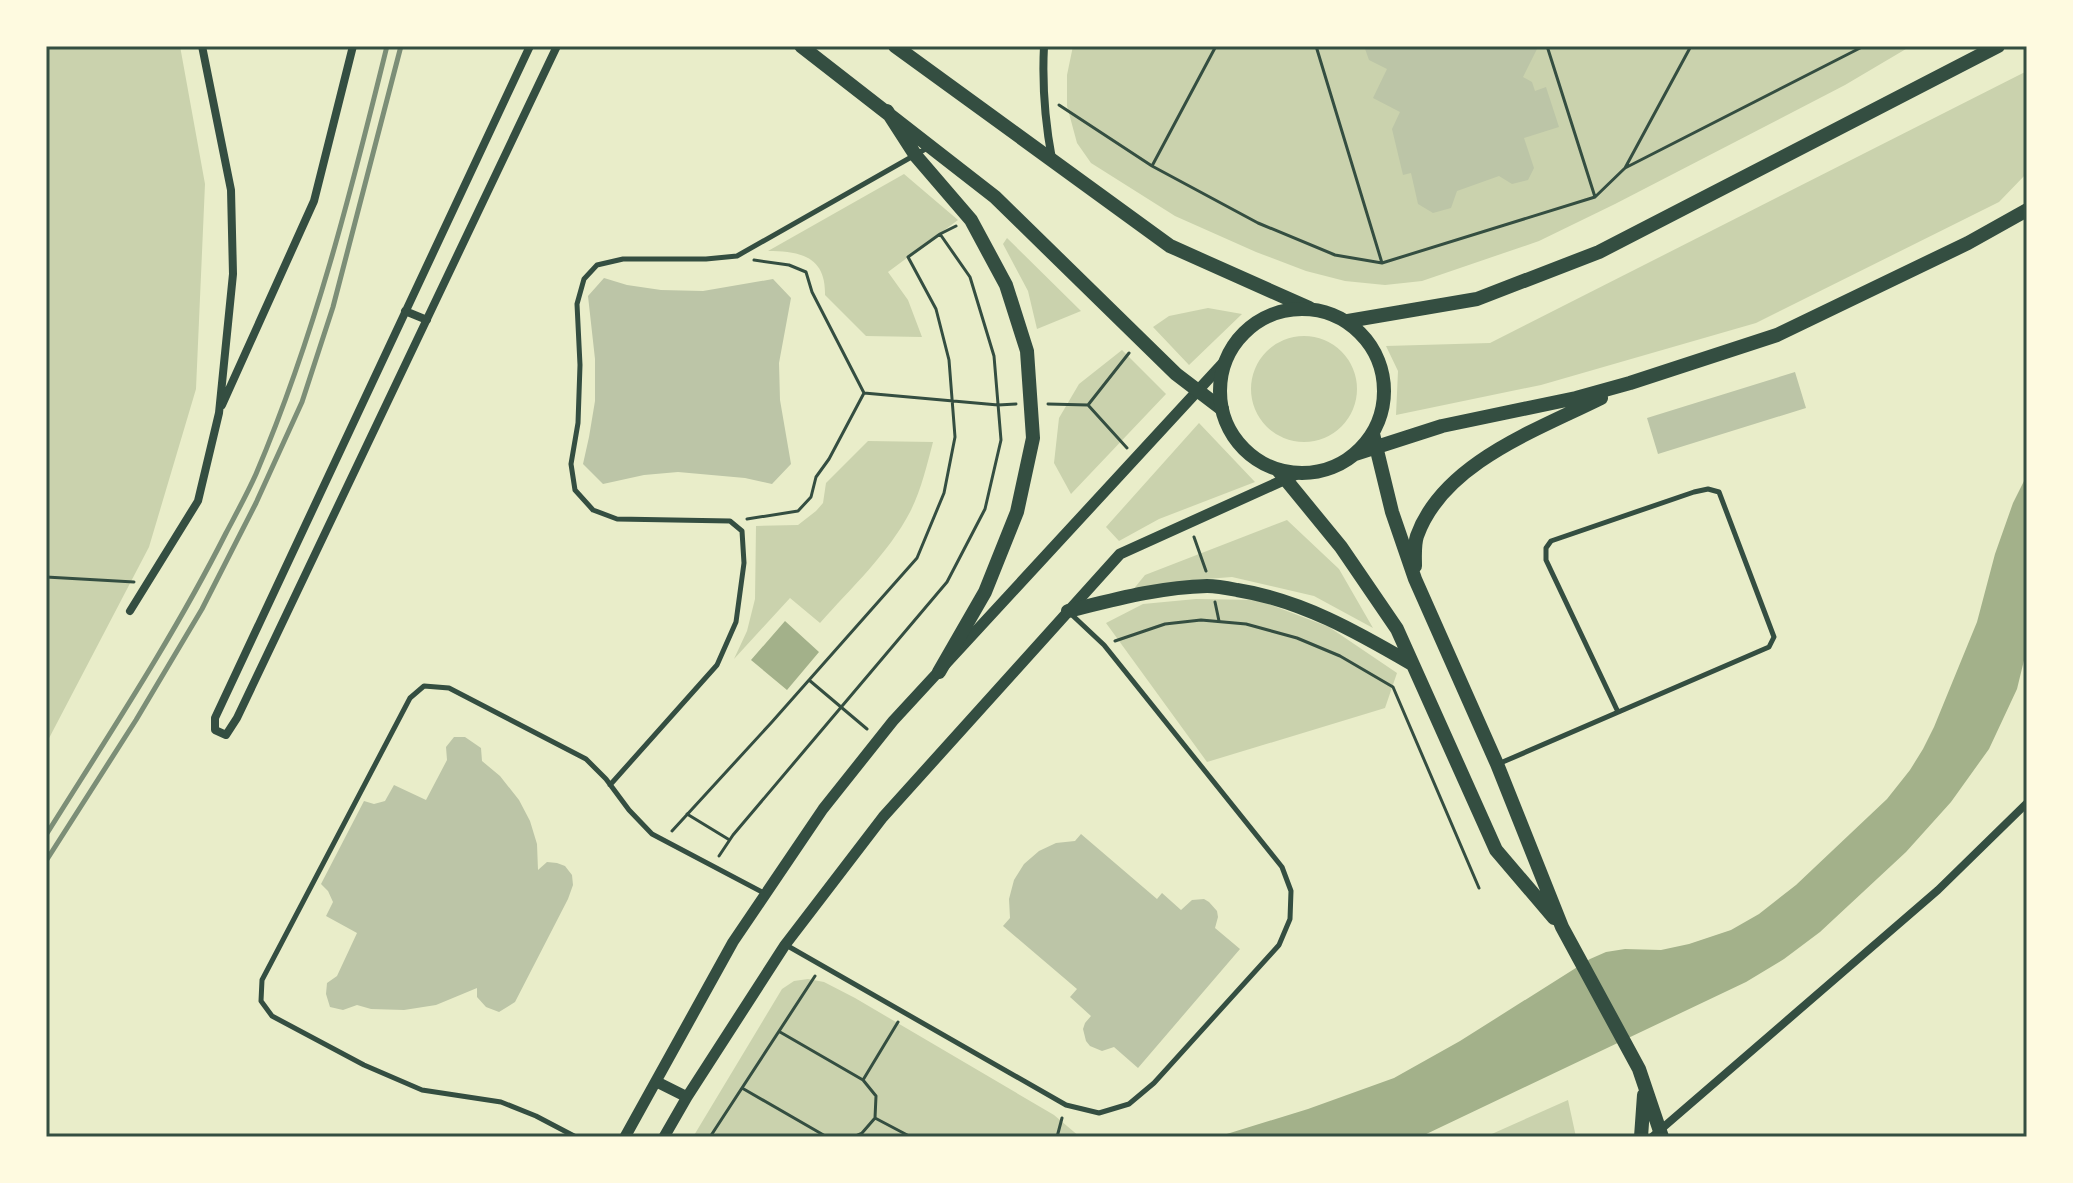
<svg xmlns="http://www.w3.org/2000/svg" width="2073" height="1183" font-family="Commissioner,sans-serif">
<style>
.green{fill:#cad2ad}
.water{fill:#a3b18a}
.building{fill:#bcc5a7}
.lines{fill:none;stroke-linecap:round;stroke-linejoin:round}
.path{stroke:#344e41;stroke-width:3}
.service{stroke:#344e41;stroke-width:5}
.minor{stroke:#344e41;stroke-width:8}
.tertiary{stroke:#344e41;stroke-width:11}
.secondary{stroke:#344e41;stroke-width:14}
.primary{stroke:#344e41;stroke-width:14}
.rail{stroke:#7c8e77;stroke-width:5}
.neatline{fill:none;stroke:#344e41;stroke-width:3}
</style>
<rect width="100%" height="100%" fill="#e9edc9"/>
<path class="green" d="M46,46H180L205,184L196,389L149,547L46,744Z
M1073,46H1911L1845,85L1615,204L1539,241L1422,281L1385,285L1345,281L1306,271L1256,252L1175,216L1091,163L1077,143L1067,106V75Z
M2027,71V173L1999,202L1756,323L1541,385L1396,415L1398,371L1386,346L1490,343Z
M904,174L958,220L888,272L908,300L922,337L866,336L825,295C826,257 801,251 768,251Z
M1007,238L1081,311L1037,329L1028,291L1003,244Z
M1208,308L1242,314L1189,365L1153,327L1169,316Z
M1251 389a53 53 0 1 1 106 0a53 53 0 1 1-106 0Z
M1122,350L1166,394L1071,494L1054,463L1059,418L1079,384Z
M1199,423L1255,482L1159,519L1119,541L1106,527Z
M868,441L933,442C927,465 921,491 910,512C888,554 851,588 820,623L790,598L734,659L747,631L755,599L756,526L798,525L816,511L823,503L826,483Z
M1287,520L1339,569L1373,628L1314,596L1232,577L1193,580L1132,591L1145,575Z
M1196,599L1258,600L1329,627L1397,673L1385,708L1207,762L1106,623L1143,604Z
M808,979L824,982L855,998L1054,1115L1080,1137H693L782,989L794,981Z
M1568,1100L1576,1137H1485Z"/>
<path class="water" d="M2027,475V648L2017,689L1989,749L1951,802L1906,852L1820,932L1784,959L1746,982L1420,1137H1217L1308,1109L1394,1078L1460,1041L1590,959L1606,952L1625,949L1661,950L1689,944L1731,930L1759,914L1796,885L1887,799L1910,770L1923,749L1934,727L1977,622L1995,554L2013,503Z
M785,621L819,652L787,690L751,660Z"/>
<path class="building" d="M1364,46L1538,47L1523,77L1532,82L1535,91L1546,87L1559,127L1524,138L1534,168L1528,180L1512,184L1499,176L1457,191L1451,208L1433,213L1418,204L1411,173L1403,175L1392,129L1400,112L1373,98L1387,69L1369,60Z
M604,278L627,285L661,290L703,291L773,279L791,298L779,363L780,400L791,464L772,484L745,478L678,472L644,475L603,484L583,464L589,437L595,401V359L588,296Z
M1795,372L1806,408L1658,454L1647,418Z
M454,737H465L481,748L482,761L500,776L519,800L530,821L537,844L538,870L547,862L557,863L565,866L572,875L573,885L568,899L515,1002L499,1012L486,1007L477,997V988L436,1005L404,1010L371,1009L357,1005L343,1010L330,1007L326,994L327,983L337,976L357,933L326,916L333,902L328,891L321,884L364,801L374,804L385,801L394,785L426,800L447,760L446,747Z
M1081,834L1157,899L1162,893L1181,910L1192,900L1204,899L1209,902L1217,911L1218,917L1215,928L1240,949L1138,1068L1114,1047L1102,1051L1090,1046L1086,1041L1083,1029L1085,1023L1091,1016L1070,997L1077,989L1003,926L1010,918L1009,899L1014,880L1024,864L1039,851L1056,843L1075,841Z"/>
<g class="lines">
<path class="path" d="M1316,46L1382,263
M1547,46L1595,197
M1059,105L1152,166L1258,223L1335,255L1382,263L1595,197L1625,168L1864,46
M1152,166L1216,46
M1625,168L1691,46
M754,260L789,265L806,272L812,292L864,393
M864,393L998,405L1016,404
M1048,404L1088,405
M1127,448L1088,405L1129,353
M747,519L798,511L811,497L816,477L829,459L864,393
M1194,537L1206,571
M46,577L134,582
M1215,602L1219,621
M1115,641L1165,624L1201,620L1246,624L1297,638L1340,656L1393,687L1479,888
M809,680L867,729
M687,814L728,839
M672,831L771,723L917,558L944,493L955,437L949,360L936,309L908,257L940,234L956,226
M719,856L733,835L947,582L985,509L1001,440L994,356L970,277L940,234
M780,1032L863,1080
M742,1088L827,1137
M875,1118L911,1137
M710,1137L815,976
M853,1137L862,1133L875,1118L876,1096L863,1080L898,1022
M1057,1137L1062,1118"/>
<path class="service" d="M1498,764L1769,647L1774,637L1719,492L1708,489L1694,492L1551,541L1546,548V560L1618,712
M610,785L717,665L736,622L744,563L742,531L730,521L617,519L593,510L575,490L571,464L578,423L580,365L577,304L584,279L597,265L623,259H706L737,256L929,147
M786,945L1066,1105L1099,1113L1129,1104L1154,1083L1279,945L1290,919L1291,891L1282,867L1104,645L1071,614
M576,1137L536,1116L501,1102L422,1090L364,1065L272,1016L261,1001L262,980L410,698L424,686L449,688L586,759L606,779L629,810L652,834L764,893"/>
<path class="minor" d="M530,46L215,718V730L226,735L237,718L557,46
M1044,46C1042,85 1045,122 1052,159
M405,311L427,320
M222,405L314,201L353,46
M130,611L198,501L219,413L233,274L231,190L202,46
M1652,1137L1938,890L2027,803"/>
<path class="tertiary" d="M657,1082L687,1097
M625,1137L733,942L823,809L893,721L1226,360
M664,1137L687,1097L785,945L883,817L1120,554L1299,473"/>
<path class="secondary" d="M801,46L995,197L1176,374L1222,409
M895,46L1170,246L1309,308
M887,111L916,156L971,220L1006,285L1027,351L1033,438L1017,512L985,592L939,672"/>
<path class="primary" d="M1220 391a82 82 0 1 1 164 0a82 82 0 1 1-164 0Z
M1348,321L1477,299L1599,252L1998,46
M1373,434L1392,512L1415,579L1497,764L1562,927L1639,1069L1662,1137
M1355,454L1442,426L1576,398L1630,383L1777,335L1968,243L2027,210
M1278,470L1341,547L1397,629L1496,850L1554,918
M1415,566C1415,557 1414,545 1417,536C1443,463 1537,430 1601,398
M1068,611C1113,600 1160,587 1207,586C1217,586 1227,588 1237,590C1301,600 1357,632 1412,664
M1641,1137L1644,1095"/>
<path class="rail" d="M46,835C108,736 173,638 226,533C236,514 247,494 256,474C315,335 351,192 387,46
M46,861L136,720L202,609L256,503L302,402L333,307L401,46"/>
</g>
<rect width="2073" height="1183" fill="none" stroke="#fefae0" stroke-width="96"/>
<rect x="48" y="48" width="1977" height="1087" class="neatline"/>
</svg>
